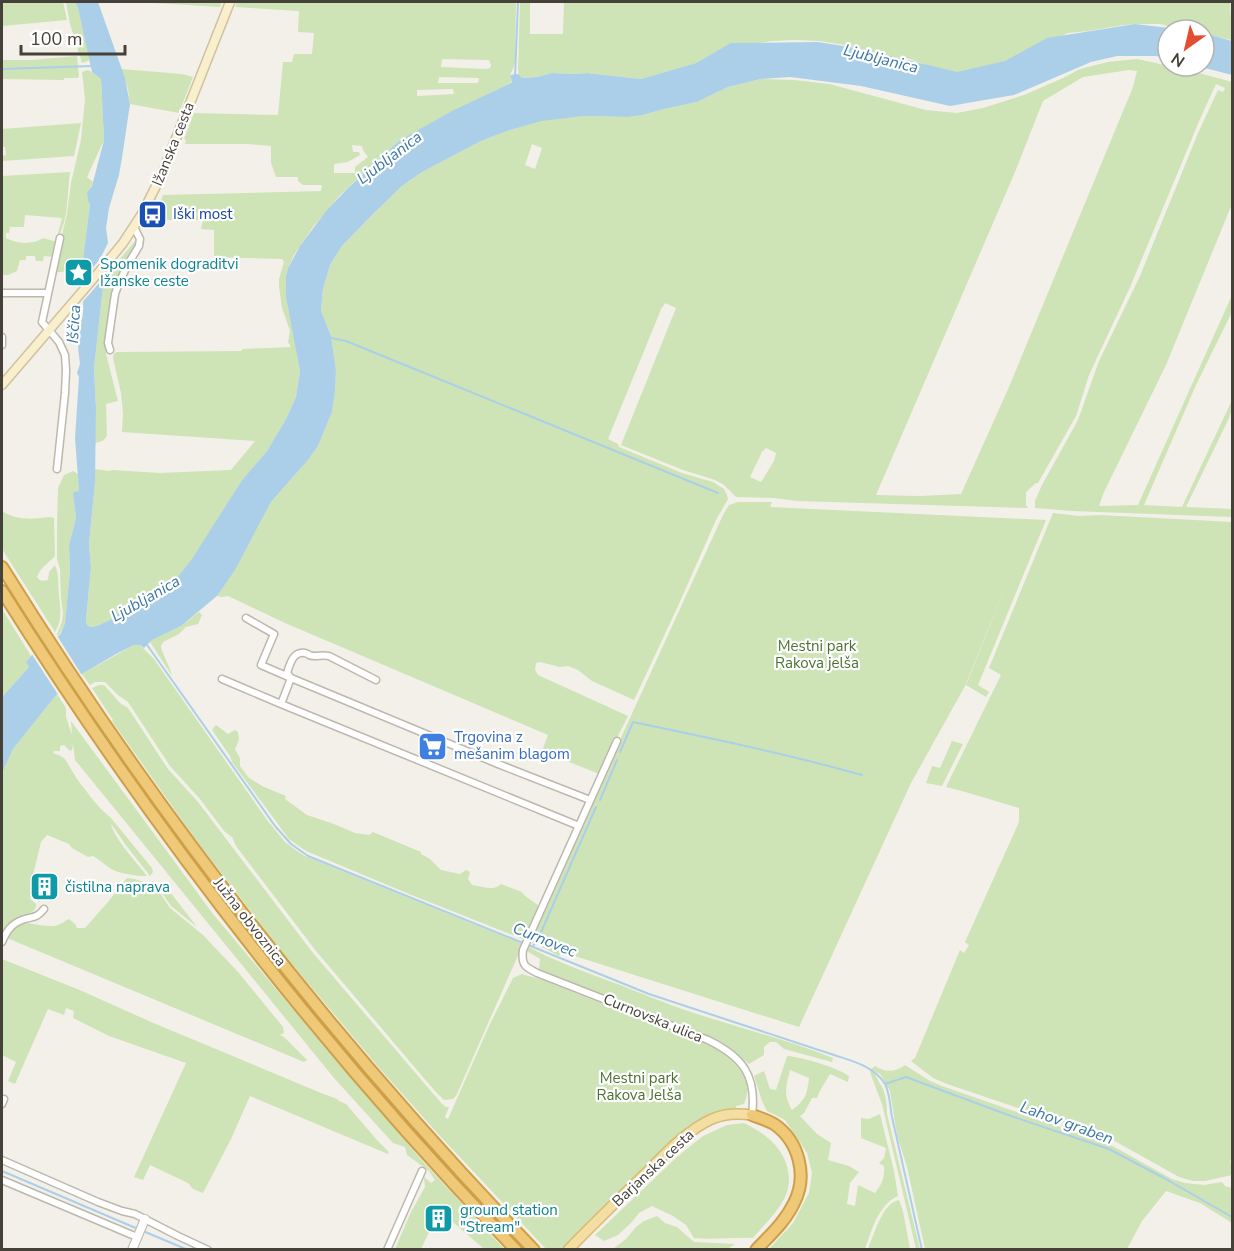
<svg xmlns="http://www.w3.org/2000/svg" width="1234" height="1251" font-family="'Nunito Sans',sans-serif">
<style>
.green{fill:#cee3b6;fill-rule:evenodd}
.water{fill:#accfe9}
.pier{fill:#f3f0e9}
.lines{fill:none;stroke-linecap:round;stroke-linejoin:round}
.stream{stroke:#accfe9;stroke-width:2}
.minor-casing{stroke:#bdb8ad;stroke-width:9}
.tertiary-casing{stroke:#bdb8ad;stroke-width:10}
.secondary-casing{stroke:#cec29e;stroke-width:11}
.primary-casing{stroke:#d8bb73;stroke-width:12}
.motorway-casing{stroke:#cd9f49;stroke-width:14}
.minor{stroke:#fff;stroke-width:6}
.tertiary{stroke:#fff;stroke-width:8}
.secondary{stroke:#f9efcd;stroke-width:8}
.primary{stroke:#f4dea1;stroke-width:9}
.motorway{stroke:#efc978;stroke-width:10}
.labels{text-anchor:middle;stroke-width:4.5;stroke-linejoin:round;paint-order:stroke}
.street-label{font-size:15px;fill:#464138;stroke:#fff}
.transit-label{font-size:15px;fill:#164399;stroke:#fff;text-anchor:start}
.culture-label{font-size:15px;fill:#0d838f;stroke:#fff;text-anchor:start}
.park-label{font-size:15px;fill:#497231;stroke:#fff}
.shop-label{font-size:15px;fill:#366cbe;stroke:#fff;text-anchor:start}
.water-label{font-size:16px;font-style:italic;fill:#3c78a7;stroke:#fff}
</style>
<rect width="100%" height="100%" fill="#f3f0e9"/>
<path class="green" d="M2,2H63L67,20L2,26Z
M66,2H75L78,8L90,60L82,63L70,24Z
M136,2H222L220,7Z
M237,2H516L515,62L513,69L510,75L512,81L505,87L496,90L399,141L340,195L313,227L294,255L288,268L286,276L288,308L291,319L300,371L296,397L286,419L267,451L242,480L194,557L172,584L148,599L125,608L112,619L97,626L91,627L87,625L86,620L91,567L89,544L95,483L94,469L109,471L112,470L160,473L231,470L255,441L122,432L123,413L121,393L113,358L114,353L118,352L241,351L243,349L291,347L288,342L290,331L282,308L279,286V279L284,262L282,259L214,257V230L201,229L203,220H153L163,195L321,191L322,185H303L298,181V177H276L271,163V146L248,144H185L186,140L184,139L194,113L278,115L283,62H292L294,54H312L314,33L298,32L299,11L235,7ZM442,59L489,60L491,65L490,68L486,69L441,67ZM439,77L478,78L479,79L478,83H438ZM417,90L453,89L454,94L417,96ZM352,145L362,146L363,150L368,157L355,167V173H334V164L348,162L360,155L359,152H353Z
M520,2H530V34H563L564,2H1230L1232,40L1204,34V30H1183L1160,24H1138L1124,25L1088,31L1068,33L1004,65L968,72H946L907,58L891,57L850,46L820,41L795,40L772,41L723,48L696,63L641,79L587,73L574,74L552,73L537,77L522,78L519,77L518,70Z
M77,56L79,77L77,78H64V80L2,79V60H31Z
M1137,59L1188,70L1232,82V204L1166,365L1104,492L1099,506L1138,505L1232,295V312L1196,385L1144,505L1182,507L1232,400V408L1229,418L1186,507L1232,509V517L1072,511L1035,508V501L1042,485L1078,420L1099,361L1140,276L1198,133L1218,90L1223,92L1225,88L1216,84L1200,119L1131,285L1089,375L1076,416L1038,483H1036L1026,492V505L1028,508L797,501L774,498L736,497L724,485L715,480L683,470L621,445L676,308L665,303L663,307H662L608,439L618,444L619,447L682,473L713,482L724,489L727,495L728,499L716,520L678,606L634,700L592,681L578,670L568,666L560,667L540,662L536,663L535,670L538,675L628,716L599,774L542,751L548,735L285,623L228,596L222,597L217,596L235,569L271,502L308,460L318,446L332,412L335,392L336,370L331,336L321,312L323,289L330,265L342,246L372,215L402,186L422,172L481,141L510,130L541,120L584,116L628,117L643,115L664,109L697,102L728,87L761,79L794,80L829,84L926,110L957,113L983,108L1024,95L1063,78L1080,69L1108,62ZM1129,70L1137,71L1133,87L1009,387L961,494L920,496L876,495L1015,172L1043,101L1083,77ZM532,144L542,148L535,169L525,165ZM766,448L776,453L774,461L761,482L750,477L762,452Z
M121,69L182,74L193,77L179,113L130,104L128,89Z
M88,70L95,74L101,79L104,140L87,177L93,182L87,196L90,204L83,259L86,268L83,272L82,268L61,272H55L60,243L67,214L71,183L81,140L85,99L82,72Z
M81,123L74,156L2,161V156L6,155L5,147H2V129Z
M70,172C67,193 69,219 58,237H57L62,218L25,215L24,227H10L9,233H6V238C16,244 33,245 43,238L57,242L54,257L44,256L43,261H36L35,256H26V260H20L17,271L8,275H2V176Z
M135,241L136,244L124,263L116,282H111L110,288L114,289L106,345V354L118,401L106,404L107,435C105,441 100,442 95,443L96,408L94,368L104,278Z
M73,471L78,474L79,491L73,494L76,518L69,545L70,570L65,623L58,637L57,634L62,622L63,613L61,598L60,569L57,559V529L58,488L64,475Z
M738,502H772L770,507L1046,520L978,685L989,692L986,697L966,685L1013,568L965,686L911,783L799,1027L562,952L559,956L542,947V946L530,942L580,827L723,515L729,505Z
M2,511C17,521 33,519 50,517L54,518L55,556C48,564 41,566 37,577C40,582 43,581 48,580L49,572L55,565C59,574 58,583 59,594C60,608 63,619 55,632L2,549Z
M1053,513L1079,516L1100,515L1232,522V1159L1230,1161L1232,1168V1175L1205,1181H1193L1179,1177L1113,1140L947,1084L933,1078L911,1061L915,1058L960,950L964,953L969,945L965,942L1019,822V808L962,791L946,787L1001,675L989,668Z
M2,609L31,656L26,662L29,667L2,697Z
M199,612L202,615L198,624L186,627L179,634L163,642C163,643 161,645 161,646C161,651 171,669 172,676L150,642L152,640L181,626Z
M134,645H140L154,659L267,820L285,842L297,851L305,856L523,944L456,1096L453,1099L444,1100L434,1090L316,951L236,846L232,837L224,831L200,799L170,766L128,702L118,695L105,682H95L90,685L82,674Z
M99,685H104L120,703L128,708L168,769L198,802L313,953L442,1104L446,1107H449L445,1117L448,1119L490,1024L513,978L522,974L542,980L675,1032L678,1031C709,1044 762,1060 744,1104L736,1106V1108C718,1111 703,1116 688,1126L561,1249H546L440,1136L381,1070L286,957L196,840L112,721L113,720L92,688Z
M57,694L66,708V717L72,735L71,721L213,914L307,1026L425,1164L504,1249H484L446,1216L438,1213L421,1249H395L411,1212L425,1187L424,1177L431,1183L435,1180L429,1171L407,1155L405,1147L393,1143L334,1078L75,760L73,744L72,750L70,751L64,745L60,746V751H54L53,753L59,755L65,759L77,779L93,800L101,809L111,818L152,868L153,872L150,876L125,844L112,825H111C118,844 135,860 147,876C137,876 123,874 113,870C106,866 100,860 93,856L88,857L72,848L69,844L47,835L41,842L32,879L30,899L36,904C36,905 36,907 35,909C30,917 11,914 2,933V772L13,749Z
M216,725L228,734L235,730L238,732L239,740L235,749L240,758V766L249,778L264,787L286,796L285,799L307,815L334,824L355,833L369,835L373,832L421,852V854L430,859L441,870L460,874L466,870L470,872L468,879L472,885C482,886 493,892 501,884L522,892L524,895L539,906L525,940L414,896L306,851L289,839L232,762L230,756L212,730Z
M952,741L963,744L942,786L926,783L932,766L940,768Z
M127,878C136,878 144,884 153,883L170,908L203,935L238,972L283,1027L284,1033L280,1035L284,1037L307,1060L304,1062L7,938C20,914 29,926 50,926C58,927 63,922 69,919L75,924L77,928H85L108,902Z
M159,883L167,888L197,927L171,906L155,883Z
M527,946C554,961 583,971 612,982C639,992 666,1004 694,1013C740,1028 788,1040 833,1058L832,1062L784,1049L776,1042H770L764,1047V1055L749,1064C744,1061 742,1058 738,1055C730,1048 721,1044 712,1039L539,969L540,959L525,950Z
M2,959L82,991L151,1022L321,1093L337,1099L339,1101L346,1104L377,1140L389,1152L388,1154L250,1096L231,1139L203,1193L193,1189L188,1183L150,1165L143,1180L134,1177L186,1063L109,1036L73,1018L74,1011L66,1008L64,1015L48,1009L15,1084L8,1081L16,1062L2,1055Z
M787,1056C802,1057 836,1067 849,1076L848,1082L830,1074C825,1083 820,1089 817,1098H812L804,1113L800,1116L817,1134L831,1143L828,1160L849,1166L859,1172L850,1183L847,1204L855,1206L858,1185L875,1193C882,1184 885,1177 884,1166L879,1163L884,1158L886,1148L861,1138V1118L869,1119L880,1114L894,1171L898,1196C878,1205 872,1230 865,1249H769L793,1223L809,1193L812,1173L807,1153L785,1120L767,1111L762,1101L754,1076L764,1071L770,1089L776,1090ZM790,1070L809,1078C807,1094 806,1100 792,1110C783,1094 786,1087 790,1070Z
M905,1065L930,1081L942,1086L1109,1144L1172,1179L1185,1183L1204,1185L1222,1182L1225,1186L1232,1188V1223L1200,1203L1166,1191L1142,1221L1127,1249H925L907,1167L897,1135L890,1091L880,1074L874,1071C876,1078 880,1083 883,1089C886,1097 887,1106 887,1114L920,1249H916L882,1104L871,1075L870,1070L875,1066C885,1073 896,1072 905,1065Z
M744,1123C752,1127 761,1132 768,1138C785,1152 795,1176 785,1197C777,1213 764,1225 753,1238C733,1237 714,1240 694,1238L686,1225L673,1216L652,1206L639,1213L632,1222L618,1235L604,1241L595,1235L678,1156L703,1136L727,1125Z
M899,1200L903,1211L910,1249H868C874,1235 882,1203 899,1200Z
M657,1216L665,1223L677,1227L694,1242L735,1244L728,1249H613L626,1239L636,1227L644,1221Z"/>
<path class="water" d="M75,2H98L125,78L130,104L122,158L119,175L109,208L106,228L108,243L100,259L104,278L94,368L96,408L95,483L89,544L91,567L86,620L87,625L91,627L97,626L112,619L125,608L154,595L172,584L192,559L242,480L267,451L286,419L296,397L300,371L286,297V276L288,268L300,246L326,211L347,189L399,141L452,111L511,83L512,81L510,75L518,74L522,78L537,77L552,73L574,74L587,73L641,79L696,63L731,43H747L818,42L862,49L957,72L1005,61L1047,38L1135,24L1186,30H1168V59L1156,56H1117L1091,62L1014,95L950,106L861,86L790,77L761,79L728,87L697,102L664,109L643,115L628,117L584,116L541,121L510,130L481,141L422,172L402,186L372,215L342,246L330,265L323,289L321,311L331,336L336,370L335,392L332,412L318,446L308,460L271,502L235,570L217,596L181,626L152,640L144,648L140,645H134L116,654L82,674L57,694L13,749L2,773V697L29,667L26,662L31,656L60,635L65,623L70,570L69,545L76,518L73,494L74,492L79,491L75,438L79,377L77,373L80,364L78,347L80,334L78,331C82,322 84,312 83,302C82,291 79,277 86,268L83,259L90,204L88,201L87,193L92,186L104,140L101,79L92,72L78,8Z
M1204,33L1232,41V75L1197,66H1204Z"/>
<path class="pier" d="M106,252L103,259L106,275L80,305L78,292V285Z
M56,634L83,677L59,696L31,653Z"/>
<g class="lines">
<path class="stream" d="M2,69L92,66
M515,77L518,2
M331,338L346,341L718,493
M145,642L275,826L291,844L308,856L649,994L834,1055C852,1061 874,1066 885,1084C890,1093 890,1107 892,1117L922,1250
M620,752L633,722C710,738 787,754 862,775
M600,800L617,760
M533,946L538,939L596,807
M885,1084L906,1077L1011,1116L1109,1149L1164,1178L1232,1217
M2,1171L138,1229
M143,1231L188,1250"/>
<defs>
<path id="minor" d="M2,293H48
M2,337V345
M110,350L108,343L115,294L119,283L128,264L139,246L140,239L134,227
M57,469L65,393L66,370L65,355L59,342L42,322L60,238
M246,618L274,634L261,665L291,678
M291,678L287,673C290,664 293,651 305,653C312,655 307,656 315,656C320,656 323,655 329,656L376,680
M222,679L281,704
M617,741L523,950C521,965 525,967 537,973L708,1040C743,1057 757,1076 752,1115
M579,826L281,704L291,678L498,764L590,800
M2,942C6,932 11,924 22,920C33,916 36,919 44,909
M2,1104L4,1099
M2,1160L98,1202L122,1211L135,1214L178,1236L208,1250
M2,1180L137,1237
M387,1250L422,1171"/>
<path id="tertiary" d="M132,1250L145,1219"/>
<path id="secondary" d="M2,385L105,265L123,243L142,214L162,174L230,2"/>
<path id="primary" d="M568,1250C594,1223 621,1197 647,1172C666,1153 687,1130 712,1119C725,1113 738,1113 752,1115"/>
<path id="motorway" d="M2,567C154,812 333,1041 534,1250
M2,591C150,826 322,1049 516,1250
M752,1115C760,1118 767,1120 774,1124C799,1141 808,1176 794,1203C785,1222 770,1235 756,1250"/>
</defs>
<use href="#minor" class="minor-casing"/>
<use href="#tertiary" class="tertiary-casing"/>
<use href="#secondary" class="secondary-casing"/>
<use href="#primary" class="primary-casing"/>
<use href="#motorway" class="motorway-casing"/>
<use href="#minor" class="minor"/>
<use href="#tertiary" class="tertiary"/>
<use href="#secondary" class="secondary"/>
<use href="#primary" class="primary"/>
<use href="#motorway" class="motorway"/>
</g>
<defs>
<symbol id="bus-square" viewBox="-11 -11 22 22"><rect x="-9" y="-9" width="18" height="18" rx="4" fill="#1a4fb4" stroke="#fff"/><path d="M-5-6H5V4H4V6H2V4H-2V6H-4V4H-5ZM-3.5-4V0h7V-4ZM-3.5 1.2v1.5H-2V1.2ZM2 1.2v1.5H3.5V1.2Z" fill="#fff"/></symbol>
<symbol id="sight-square" viewBox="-11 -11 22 22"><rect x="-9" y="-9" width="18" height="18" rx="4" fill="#0f9aa8" stroke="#fff"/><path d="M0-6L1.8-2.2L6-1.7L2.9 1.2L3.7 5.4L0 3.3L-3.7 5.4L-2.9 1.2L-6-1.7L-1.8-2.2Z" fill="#fff"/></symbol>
<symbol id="supermarket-square" viewBox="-11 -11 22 22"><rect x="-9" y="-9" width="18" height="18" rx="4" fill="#3f7fe0" stroke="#fff"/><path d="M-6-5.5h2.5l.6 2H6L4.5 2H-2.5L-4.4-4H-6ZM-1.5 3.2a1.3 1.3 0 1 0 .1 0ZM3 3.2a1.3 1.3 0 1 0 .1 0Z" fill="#fff"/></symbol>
<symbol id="building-square" viewBox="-11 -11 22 22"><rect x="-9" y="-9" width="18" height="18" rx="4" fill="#0f9aa8" stroke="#fff"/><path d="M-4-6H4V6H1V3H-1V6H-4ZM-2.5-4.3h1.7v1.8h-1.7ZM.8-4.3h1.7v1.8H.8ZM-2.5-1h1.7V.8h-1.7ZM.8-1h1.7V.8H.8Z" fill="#fff"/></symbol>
</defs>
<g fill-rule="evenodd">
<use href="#bus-square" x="136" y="198" width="33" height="33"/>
<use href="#sight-square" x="62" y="256" width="33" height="33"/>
<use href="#supermarket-square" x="416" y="730" width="33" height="33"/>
<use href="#building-square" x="28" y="870" width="33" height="33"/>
<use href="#building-square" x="422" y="1202" width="33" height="33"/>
</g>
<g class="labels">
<g class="street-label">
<text transform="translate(173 144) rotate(-68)" y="5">Ižanska cesta</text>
<text transform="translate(250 922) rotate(52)" y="5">Južna obvoznica</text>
<text transform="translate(653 1018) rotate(22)" y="5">Curnovska ulica</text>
<text transform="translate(653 1168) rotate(-43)" y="5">Barjanska cesta</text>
</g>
<g class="transit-label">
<text x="173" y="219">Iški most</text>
</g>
<g class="culture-label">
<text x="100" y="269">Spomenik dograditvi<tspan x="100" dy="17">Ižanske ceste</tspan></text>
<text x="65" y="892">čistilna naprava</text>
<text x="460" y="1215">ground station<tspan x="460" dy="17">"Stream"</tspan></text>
</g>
<g class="park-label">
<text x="817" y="651">Mestni park<tspan x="817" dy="17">Rakova jelša</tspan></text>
<text x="639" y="1083">Mestni park<tspan x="639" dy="17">Rakova Jelša</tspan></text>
</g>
<g class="shop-label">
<text x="454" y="742">Trgovina z<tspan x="454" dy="17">mešanim blagom</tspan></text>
</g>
<g class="water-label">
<text transform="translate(881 58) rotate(14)" y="6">Ljubljanica</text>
<text transform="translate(389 157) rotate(-37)" y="6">Ljubljanica</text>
<text transform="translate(73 324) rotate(-86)" y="6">Iščica</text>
<text transform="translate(145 598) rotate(-30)" y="6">Ljubljanica</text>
<text transform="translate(545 939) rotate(22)" y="6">Curnovec</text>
<text transform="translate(1067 1122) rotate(20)" y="6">Lahov graben</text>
</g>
</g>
<rect width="1234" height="1251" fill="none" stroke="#464138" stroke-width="6"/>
<g transform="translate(1186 48) rotate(214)"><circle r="28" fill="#ffffff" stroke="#b5b3af" stroke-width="1.5"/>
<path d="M0-4.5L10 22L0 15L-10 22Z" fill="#e44e30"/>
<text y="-9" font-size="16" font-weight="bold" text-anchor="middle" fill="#464138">N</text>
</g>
<path d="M21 45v9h104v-9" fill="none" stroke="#464138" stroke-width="3"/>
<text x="30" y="45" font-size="18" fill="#464138" stroke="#ffffff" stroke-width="4.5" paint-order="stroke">100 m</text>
</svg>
